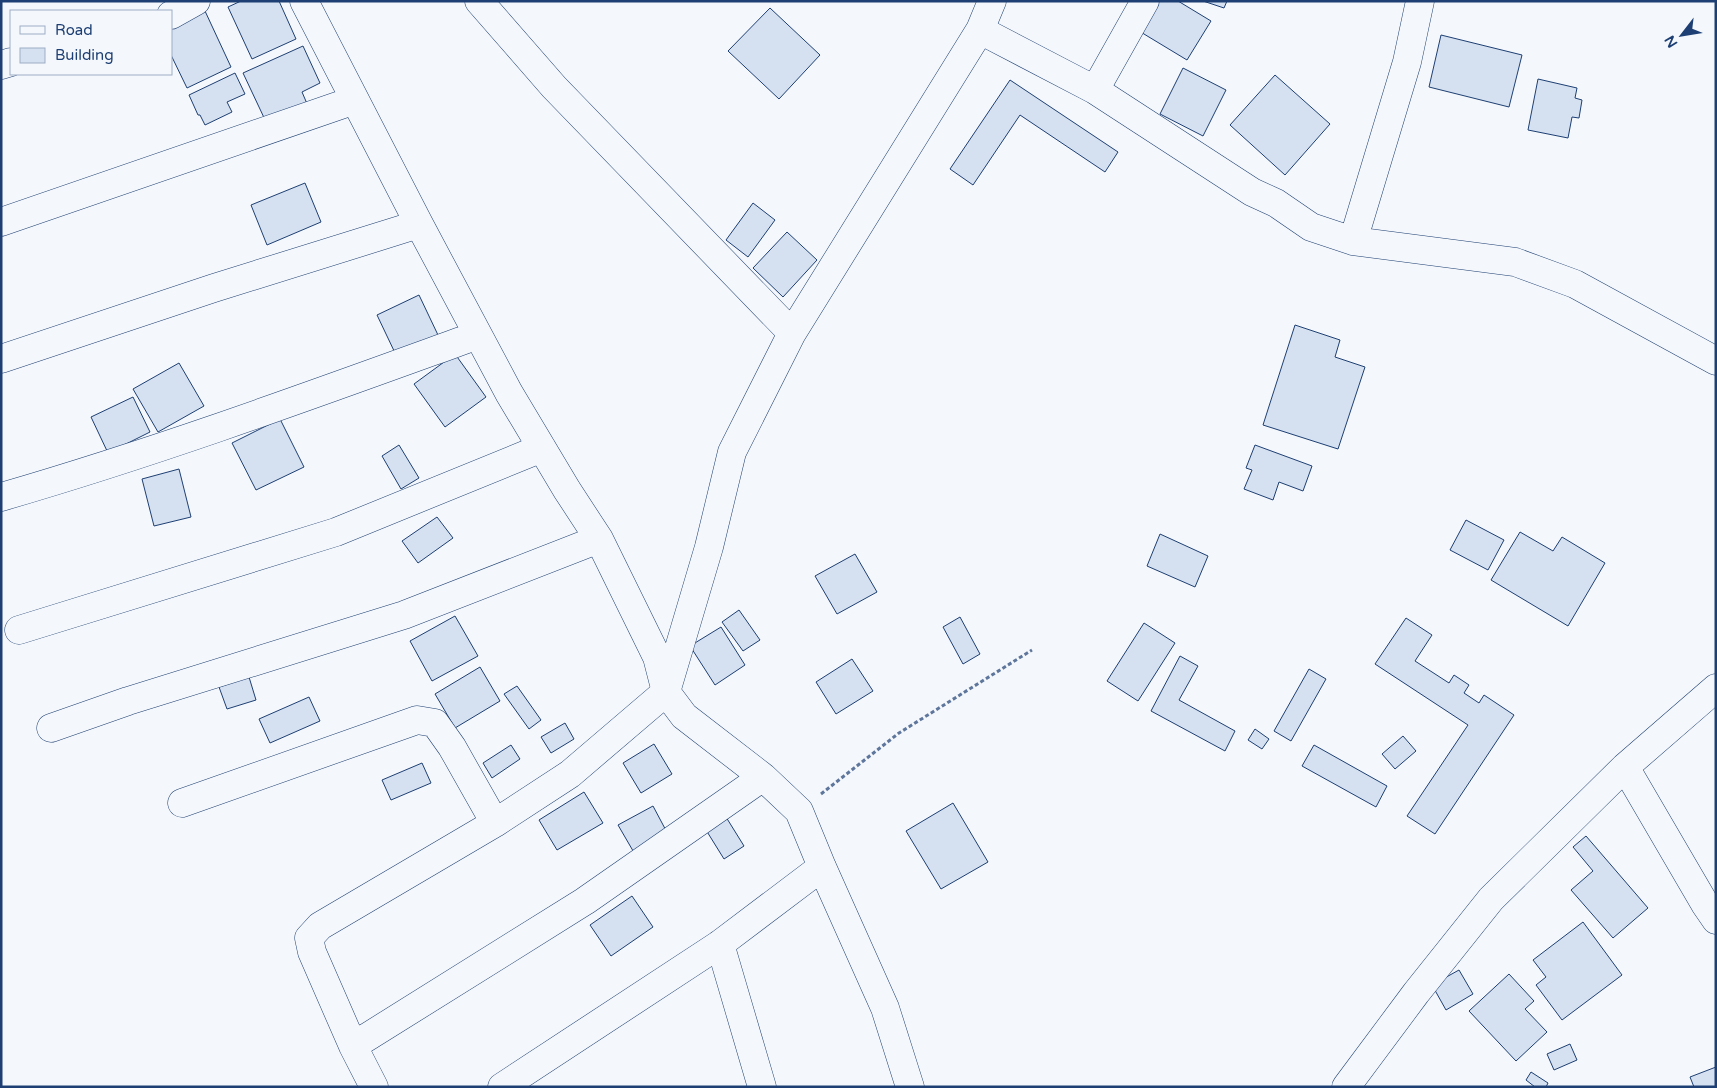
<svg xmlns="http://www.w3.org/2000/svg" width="1717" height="1088" font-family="'Varela Round',sans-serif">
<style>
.building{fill:#d5e0f0;stroke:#1d3f73}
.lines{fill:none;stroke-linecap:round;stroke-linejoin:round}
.minor-casing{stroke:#1d3f73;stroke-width:29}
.path{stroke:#5e769c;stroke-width:3;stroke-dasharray:4 2.5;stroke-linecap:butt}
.minor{stroke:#f4f7fb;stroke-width:28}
</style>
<rect width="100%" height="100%" fill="#f4f7fb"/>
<path class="building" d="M241,1H279L296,39L252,59L228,7Z
M1157,1H1178L1211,21L1187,60L1139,31Z
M1203,1H1227L1224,8Z
M770,8L820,55L779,99L728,51Z
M205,11L231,67L187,88L171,55V27Z
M1441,35L1522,55L1509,107L1429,87Z
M303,46L320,83L302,92L308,106L267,124L243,73Z
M1183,68L1226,90L1203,136L1160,114Z
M235,73L245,94L227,102L232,112L205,125L200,115H198L189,95Z
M1275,75L1330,124L1285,175L1230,125Z
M1538,79L1577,88L1575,98L1582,100L1579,118L1572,117L1568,138L1528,130Z
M1010,80L1118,152L1105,172L1020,115L973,185L950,169Z
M305,183L321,222L267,245L251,205Z
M753,203L775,220L748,257L726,240Z
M787,232L817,260L783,297L753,268Z
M419,295L438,335L396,355L377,315Z
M1295,325L1340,340L1335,357L1365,367L1338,449L1263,425Z
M455,354L486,397L445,427L414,384Z
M179,363L204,406L158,432L133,389Z
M133,397L150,432L108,453L91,417Z
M280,419L304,467L256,490L232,443Z
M399,445L419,478L401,489L382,456Z
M1255,445L1312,466L1303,491L1279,482L1273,500L1244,489L1252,470L1246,468Z
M179,469L191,517L154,526L142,479Z
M437,517L453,538L418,563L402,541Z
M1466,520L1504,540L1488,570L1450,550Z
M1520,532L1553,551L1562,537L1605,563L1568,626L1491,580Z
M1160,534L1208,556L1195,587L1147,566Z
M855,554L877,592L837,614L815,576Z
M739,610L760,640L743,651L722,622Z
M455,616L478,656L432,681L410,641Z
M960,617L980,654L963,664L943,627Z
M1406,618L1432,635L1415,661L1449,683L1454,675L1469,685L1464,693L1479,703L1484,695L1514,715L1435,834L1407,816L1468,725L1375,664Z
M1144,623L1175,643L1138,701L1107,681Z
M721,627L745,665L715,685L690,646Z
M1180,656L1198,666L1179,700L1235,731L1225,751L1151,711Z
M852,659L873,691L836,714L816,682Z
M480,667L500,701L455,728L435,694Z
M1309,669L1326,679L1291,741L1274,731Z
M249,677L256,700L227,709L219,687Z
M517,686L541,720L529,729L504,694Z
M309,697L320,721L270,743L259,719Z
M565,723L574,739L551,753L541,737Z
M1255,729L1269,739L1262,749L1248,740Z
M1403,736L1416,751L1395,769L1382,754Z
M654,744L672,774L641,793L623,763Z
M511,745L520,759L492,778L483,763Z
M1314,745L1387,786L1376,807L1302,766Z
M422,763L431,783L391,800L382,780Z
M584,792L603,823L557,850L539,820Z
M953,803L988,862L941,889L906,831Z
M653,806L670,838L636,856L618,825Z
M726,817L744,846L724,859L706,830Z
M1586,836L1648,908L1613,938L1571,890L1593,871L1573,847Z
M632,896L653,927L611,956L590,925Z
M1583,922L1622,975L1562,1020L1536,985L1546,977L1533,960Z
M1459,970L1473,994L1446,1010L1432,985Z
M1509,974L1534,1001L1525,1009L1547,1032L1516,1061L1469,1011Z
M1570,1044L1577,1060L1554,1070L1547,1054Z
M1716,1067V1087H1694L1690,1077Z
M1531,1072L1548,1083L1546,1087H1535L1526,1080Z"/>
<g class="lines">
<defs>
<path id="minor" d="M304,1L419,224L509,393L567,490L599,539L657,657L666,692L684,716L763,777L799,811L822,867L885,1008L910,1087
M479,1L554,87L792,333
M171,15L196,1
M980,30L1095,90L1252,192L1276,203L1311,227L1353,241L1515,262L1575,284L1716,361
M1,65L11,62
M1095,90L1145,1
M1,222L355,100
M1353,241L1407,62L1420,1
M1,359L214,288L419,224
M1,497C163,450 320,392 478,335
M19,630L336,532L542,448
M51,728L128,701L404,615L599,539
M1625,767L1705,904L1716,920
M182,803L417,720L435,723L452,747L495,823
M720,944L762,1087
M353,1046L585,901L763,777
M374,1087L353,1046L312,952L309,938L320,926L495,823L570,774L666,692L709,547L732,452L792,333L980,30L992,1
M502,1087L720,944L822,867
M1346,1087L1416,993L1491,899L1625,767L1716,688"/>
</defs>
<use href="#minor" class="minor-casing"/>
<path class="path" d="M821,794L899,733L1032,650"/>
<use href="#minor" class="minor"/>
</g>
<rect width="1717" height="1088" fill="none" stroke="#1d3f73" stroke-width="5"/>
<rect x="10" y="10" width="162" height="65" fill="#f4f7fb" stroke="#9eadc5"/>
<rect x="20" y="26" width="25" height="8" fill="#f4f7fb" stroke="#9eadc5"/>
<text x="55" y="35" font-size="15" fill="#1d3f73">Road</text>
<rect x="20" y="48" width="25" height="15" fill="#d5e0f0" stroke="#9eadc5"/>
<text x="55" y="60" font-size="15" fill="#1d3f73">Building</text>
<g transform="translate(1682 35) rotate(239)" stroke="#f4f7fb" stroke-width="4" paint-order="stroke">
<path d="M0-4L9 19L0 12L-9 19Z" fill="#1d3f73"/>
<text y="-8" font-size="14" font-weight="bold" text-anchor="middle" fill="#1d3f73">N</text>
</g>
</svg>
